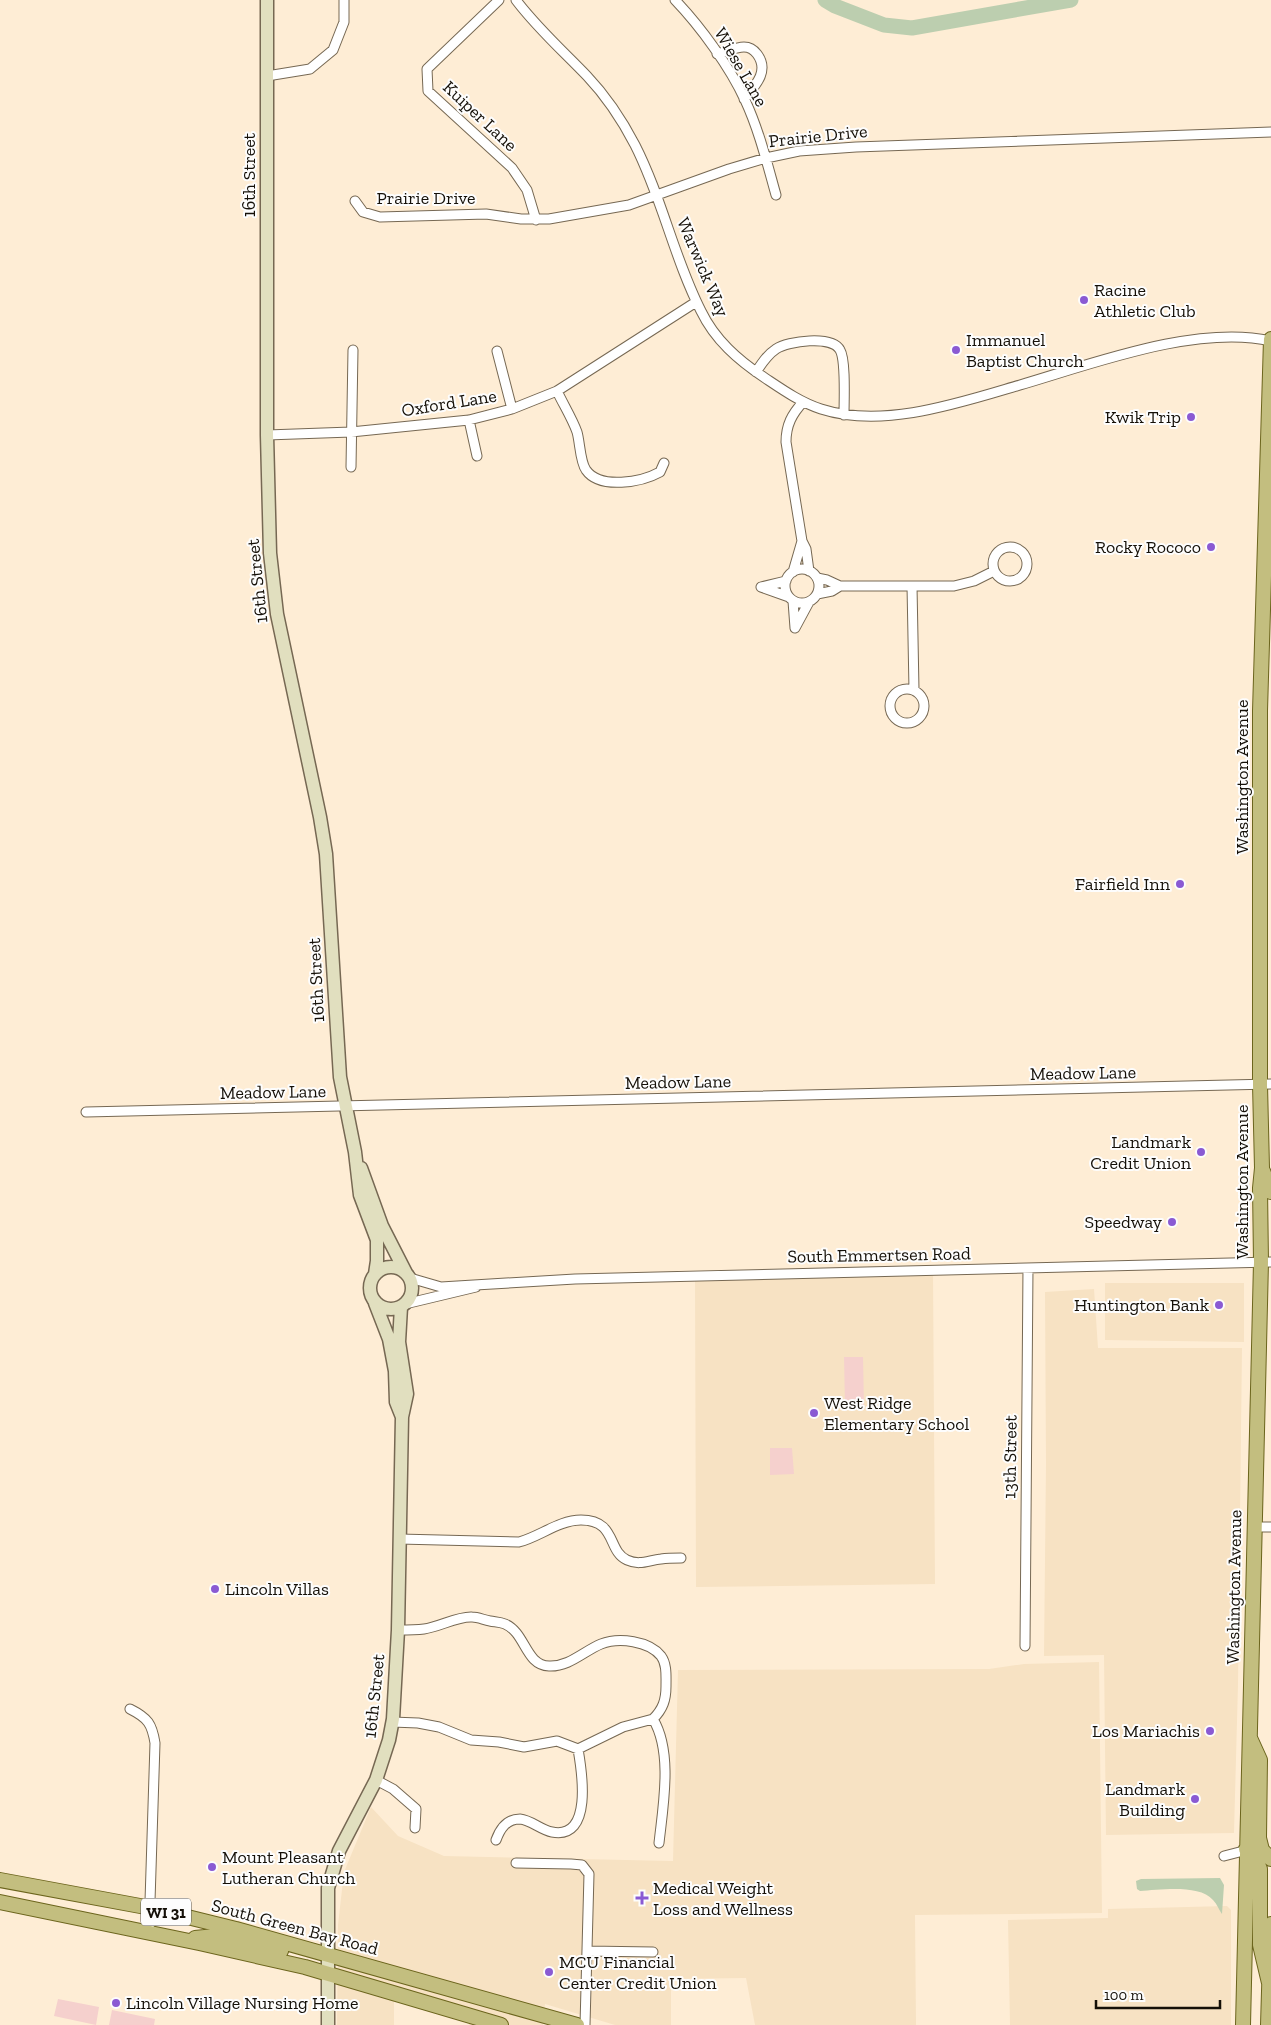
<svg xmlns="http://www.w3.org/2000/svg" width="1271" height="2025" font-family="'Zilla Slab',serif">
<style>
.built{fill:#f7e2c3}
.green{fill:#f5d0cd}
.water{fill:#bcceaf}
.lines{fill:none;stroke-linecap:round;stroke-linejoin:round}
.river{stroke:#bcceaf;stroke-width:15}
.street-casing{stroke:#766853;stroke-width:11}
.secondary-casing{stroke:#766853;stroke-width:15}
.primary-casing{stroke:#6c651d;stroke-width:16}
.street{stroke:#fff;stroke-width:9}
.secondary{stroke:#e1dfbf;stroke-width:12}
.primary{stroke:#c3be7f;stroke-width:14}
.poi-dot{fill:#8a5ad3;stroke:#fdfdfd;stroke-width:2}
.labels{text-anchor:middle;stroke-width:4;stroke-linejoin:round;paint-order:stroke}
.shield{fill:#fdfdfd;stroke:#5b5752;stroke-width:1}
.shield-label{font-size:16px;font-weight:bold;fill:#151008}
.street-label{font-size:18px;fill:#151008;stroke:#fdfdfd}
.poi-label{font-size:18px;fill:#151008;stroke:#fdfdfd;text-anchor:start}
</style>
<rect width="100%" height="100%" fill="#feedd5"/>
<path class="built" d="M933,1270L935,1584L696,1587L695,1276Z
M1105,1283H1244V1342L1105,1340Z
M1094,1289L1098,1348H1242L1238,1684L1234,1833L1106,1835L1104,1655L1044,1656L1046,1464L1045,1292Z
M1099,1662L1102,1913L915,1915L916,2025H755L746,1978L671,1979V2025H615L545,2004L543,2025H469V2023L394,1999V2025H337L338,1925L344,1872L371,1807L398,1836L444,1856L673,1861L678,1670L989,1669L1024,1664Z
M1227,1906L1231,1910V2025H1010L1008,1920L1108,1918V1909Z"/>
<path class="green" d="M844,1357H863L864,1406H845Z
M770,1448H792L794,1474L770,1475Z
M58,1999L99,2007L96,2025L54,2016Z
M112,2010L155,2019L154,2025H109Z"/>
<path class="water" d="M1220,1878L1224,1885L1222,1914C1219,1910 1217,1904 1213,1900C1199,1884 1160,1890 1140,1891L1137,1889L1136,1881L1141,1879Z"/>
<g class="lines">
<path class="river" d="M825,0L835,6L884,25L912,28L1071,0"/>
<defs>
<path id="street" d="M499,0L427,69L428,91L512,168L527,190L536,220
M516,0C537,28 563,51 587,76C606,96 622,120 635,145C662,198 674,258 701,311C715,340 738,360 765,378C783,390 800,402 821,409C883,429 959,403 1020,385C1092,364 1197,324 1271,341
M675,0C700,26 730,67 745,100C759,130 767,163 776,195
M717,54C725,52 736,47 744,47C749,47 754,50 757,54C770,71 755,86 744,99
M267,76L310,69L333,50L344,22V0
M355,201L363,212L380,217L486,214L521,219H549L629,205L729,169L766,158L799,151L856,147L1271,132
M497,351L512,409
M756,372C762,363 767,355 776,349C788,341 832,335 840,350C846,360 844,401 844,415
M557,391C563,404 572,418 577,432C580,442 580,462 586,470C600,490 642,482 660,472L664,463
M803,402C792,414 786,425 786,442L802,541L806,549L809,571
M469,420L477,456
M267,435L351,432L469,420L512,409L557,391L696,302
M351,467L353,350
M993 564a17 17 0 1 1 34 0a17 17 0 1 1-34 0Z
M785 586a17 17 0 1 1 34 0a17 17 0 1 1-34 0Z
M793,572L802,541
M817,578L827,580L840,586H954L974,581L994,571
M912,586L914,690
M761,587L789,597
M761,587L786,581
M817,594L832,591L840,586
M793,601L795,628
M795,628L809,602
M890 706a17 17 0 1 1 34 0a17 17 0 1 1-34 0Z
M86,1112L1271,1084
M410,1278L441,1287L575,1279L1271,1262
M405,1304L476,1287
M1255,1527H1271
M399,1539L519,1542C539,1537 559,1520 581,1520C617,1520 607,1551 627,1560C640,1566 649,1560 661,1559C668,1558 674,1558 681,1558
M398,1630C406,1630 416,1630 424,1629C439,1627 458,1616 472,1617C478,1617 484,1620 490,1621C495,1622 500,1622 505,1624C526,1633 525,1665 549,1666C569,1667 584,1651 601,1644C619,1637 649,1641 661,1656C667,1664 666,1676 666,1686C666,1700 663,1709 653,1719C673,1752 663,1806 659,1843
M1025,1646L1028,1268
M130,1709C148,1718 152,1724 155,1743L149,1933
M392,1722L418,1723L439,1727L471,1740L499,1742L524,1747L557,1741L578,1749L623,1727L653,1719
M376,1780L393,1789L416,1809L415,1828
M496,1840C500,1829 506,1819 520,1819C531,1820 541,1830 552,1832C593,1840 582,1772 578,1749
M1224,1856L1251,1849
M516,1863L571,1864L582,1865L589,1874L585,2025
M588,1951L653,1952"/>
<path id="secondary" d="M267,0V435L270,553L277,614L320,817L326,854L340,1077L355,1152L360,1195L377,1240V1261L375,1274
M361,1168L382,1226L406,1273
M370 1288a21 21 0 1 1 42 0a21 21 0 1 1-42 0Z
M375,1303L389,1339L395,1371L396,1402L402,1417
M328,2025V1888L339,1851L376,1780L389,1740L393,1719L398,1630L402,1417L407,1394L399,1342L401,1307"/>
<path id="primary" d="M1263,1171L1271,1192
M1250,1738L1260,1760L1259,1838L1262,1850L1271,1859
M1246,1849L1256,1859L1260,1869V1945L1269,1983
M0,1880L151,1908L236,1929L577,2025
M0,1902L199,1943L305,1967L501,2025
M195,1938L215,1936L281,1951
M1243,2025L1261,1262L1260,1188L1262,1168L1260,1085V711L1271,339
M1268,2025L1271,1924"/>
</defs>
<use href="#street" class="street-casing"/>
<use href="#secondary" class="secondary-casing"/>
<use href="#primary" class="primary-casing"/>
<use href="#street" class="street"/>
<use href="#secondary" class="secondary"/>
<use href="#primary" class="primary"/>
</g>
<g class="poi-dot">
<circle cx="1084" cy="300" r="5"/>
<circle cx="956" cy="350" r="5"/>
<circle cx="1191" cy="417" r="5"/>
<circle cx="1211" cy="547" r="5"/>
<circle cx="1180" cy="884" r="5"/>
<circle cx="1201" cy="1152" r="5"/>
<circle cx="1172" cy="1222" r="5"/>
<circle cx="1219" cy="1305" r="5"/>
<circle cx="814" cy="1413" r="5"/>
<circle cx="215" cy="1589" r="5"/>
<circle cx="1210" cy="1731" r="5"/>
<circle cx="1195" cy="1799" r="5"/>
<circle cx="212" cy="1867" r="5"/>
<path d="M639.5 1890.5h5v5h5v5h-5v5h-5v-5h-5v-5h5z"/>
<circle cx="549" cy="1972" r="5"/>
<circle cx="116" cy="2003" r="5"/>
</g>
<g class="labels">
<rect class="shield" x="141" y="1898.5" width="50" height="27" rx="4"/>
<g class="shield-label">
<text x="166" y="1918">WI 31</text>
</g>
<g class="street-label">
<text transform="translate(741 67) rotate(60)" y="6">Wiese Lane</text>
<text transform="translate(480 116) rotate(43)" y="6">Kuiper Lane</text>
<text transform="translate(818 136) rotate(-6)" y="6">Prairie Drive</text>
<text transform="translate(249 175) rotate(-90)" y="6">16th Street</text>
<text x="426" y="204">Prairie Drive</text>
<text transform="translate(703 267) rotate(67)" y="6">Warwick Way</text>
<text transform="translate(449 403) rotate(-9)" y="6">Oxford Lane</text>
<text transform="translate(257 581) rotate(-96)" y="6">16th Street</text>
<text transform="translate(1242 777) rotate(-90)" y="6">Washington Avenue</text>
<text transform="translate(316 980) rotate(-93)" y="6">16th Street</text>
<text transform="translate(1083 1073) rotate(-1)" y="6">Meadow Lane</text>
<text transform="translate(678 1082) rotate(-1)" y="6">Meadow Lane</text>
<text transform="translate(273 1092) rotate(-1)" y="6">Meadow Lane</text>
<text transform="translate(1242 1182) rotate(-90)" y="6">Washington Avenue</text>
<text transform="translate(879 1255) rotate(-1)" y="6">South Emmertsen Road</text>
<text transform="translate(1010 1457) rotate(-89)" y="6">13th Street</text>
<text transform="translate(1234 1587) rotate(-89)" y="6">Washington Avenue</text>
<text transform="translate(374 1696) rotate(-84)" y="6">16th Street</text>
<text transform="translate(295 1927) rotate(15)" y="6">South Green Bay Road</text>
</g>
<g class="poi-label">
<text x="1094" y="296">Racine<tspan x="1094" dy="21">Athletic Club</tspan></text>
<text x="966" y="346">Immanuel<tspan x="966" dy="21">Baptist Church</tspan></text>
<text x="1181" y="423" text-anchor="end">Kwik Trip</text>
<text x="1201" y="553" text-anchor="end">Rocky Rococo</text>
<text x="1170" y="890" text-anchor="end">Fairfield Inn</text>
<text x="1191" y="1148" text-anchor="end">Landmark<tspan x="1191" dy="21">Credit Union</tspan></text>
<text x="1162" y="1228" text-anchor="end">Speedway</text>
<text x="1209" y="1311" text-anchor="end">Huntington Bank</text>
<text x="824" y="1409">West Ridge<tspan x="824" dy="21">Elementary School</tspan></text>
<text x="225" y="1595">Lincoln Villas</text>
<text x="1200" y="1737" text-anchor="end">Los Mariachis</text>
<text x="1185" y="1795" text-anchor="end">Landmark<tspan x="1185" dy="21">Building</tspan></text>
<text x="222" y="1863">Mount Pleasant<tspan x="222" dy="21">Lutheran Church</tspan></text>
<text x="653" y="1894">Medical Weight<tspan x="653" dy="21">Loss and Wellness</tspan></text>
<text x="559" y="1968">MCU Financial<tspan x="559" dy="21">Center Credit Union</tspan></text>
<text x="126" y="2009">Lincoln Village Nursing Home</text>
</g>
</g>
<path d="M1096 2000v8h124v-8" fill="none" stroke="#151008" stroke-width="2.5"/>
<text x="1104" y="2000" font-size="15" fill="#151008" stroke="#fdfdfd" stroke-width="4" paint-order="stroke">100 m</text>
</svg>
